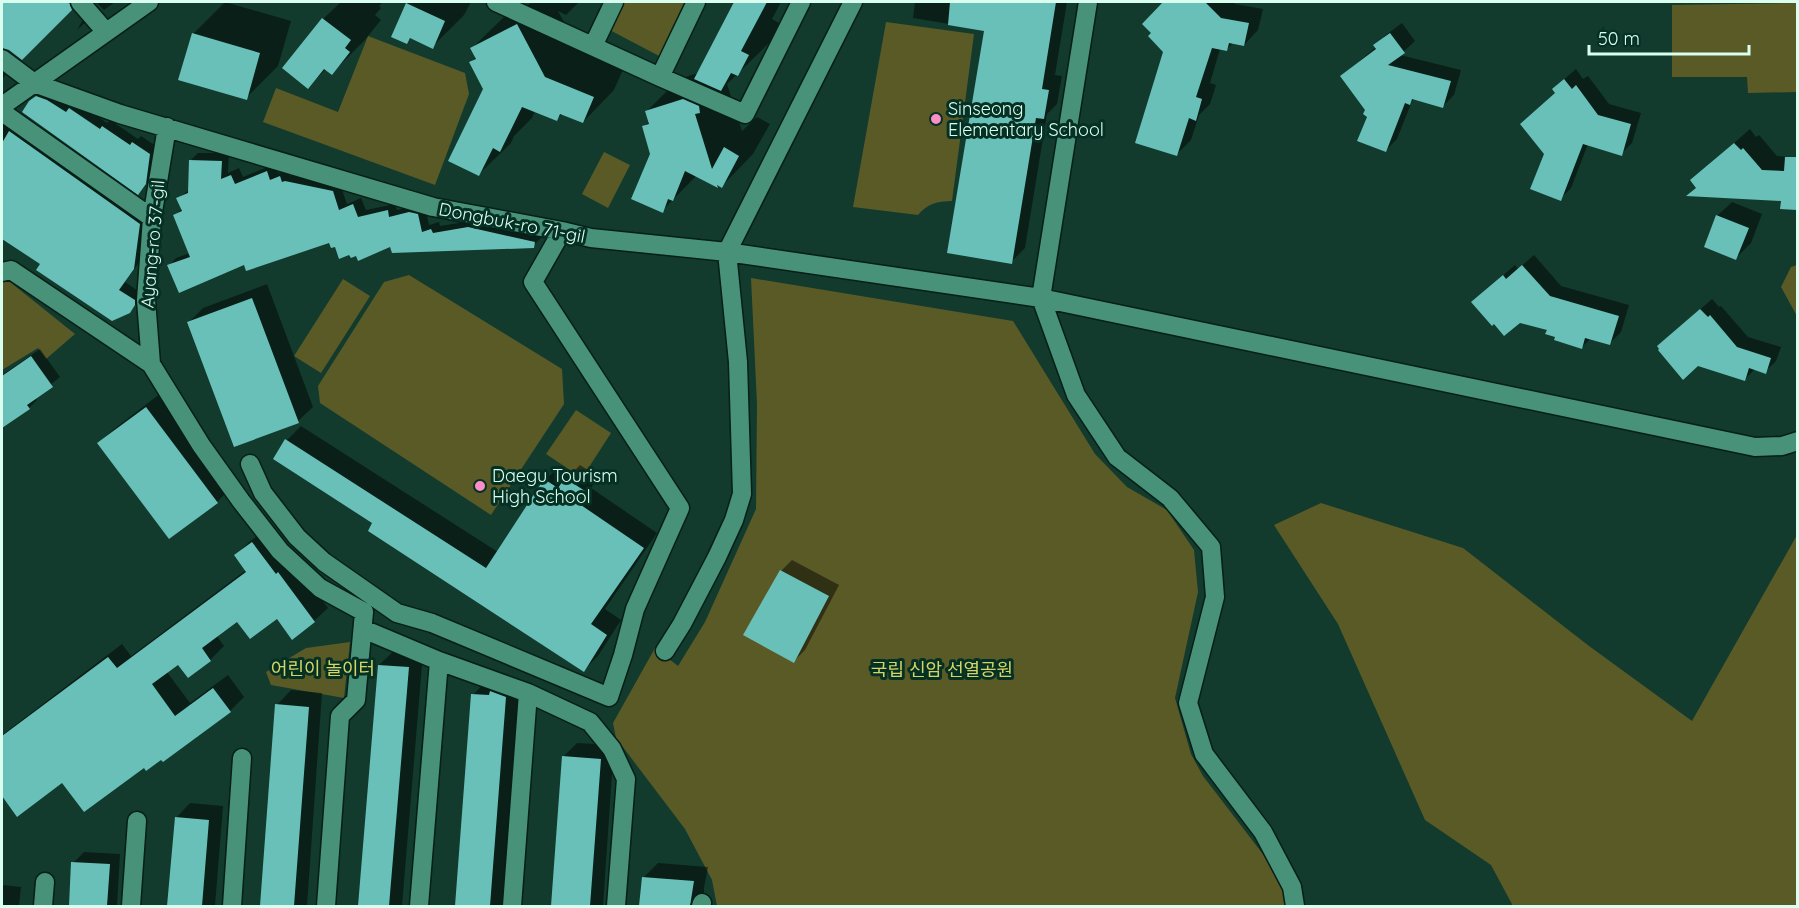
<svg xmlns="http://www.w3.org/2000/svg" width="1799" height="908" font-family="Quicksand,'Noto Sans KR',sans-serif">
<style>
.green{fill:#5a5a27}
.shadow{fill:#0007}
.building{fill:#69c0b9}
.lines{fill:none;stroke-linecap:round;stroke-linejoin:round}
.minor-casing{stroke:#071f17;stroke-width:21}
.minor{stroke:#479279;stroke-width:18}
.poi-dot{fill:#fb8fc5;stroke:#053024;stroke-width:2}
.labels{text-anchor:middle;stroke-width:6;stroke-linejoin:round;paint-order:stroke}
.poi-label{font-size:18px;fill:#dafff0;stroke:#053024;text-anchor:start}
.street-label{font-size:18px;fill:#dafff0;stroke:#053024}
.park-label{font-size:18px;fill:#d4d565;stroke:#053024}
</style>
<rect width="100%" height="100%" fill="#123b2e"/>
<path class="green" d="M617,2H690L661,57L604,27Z
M1797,3V92L1748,93L1747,77H1672V5Z
M886,22L974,34L952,201C937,201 927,204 918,215L853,207Z
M368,36L465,73L469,94L435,185L263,122L276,88L338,112Z
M604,152L630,165L608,208L582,194Z
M1797,265H1798L1797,316L1781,287L1791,267Z
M409,275L562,369L564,404L491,515L320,403L318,386L384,282Z
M751,278L1013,321L1095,454L1127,487L1167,510L1194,550L1198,592L1175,698L1191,754L1203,776L1285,883L1288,906H717L712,880L685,829L616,738L613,723L655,648L678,666L705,622L756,509L757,404Z
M343,279L370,296L321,373L294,356Z
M2,282H10L75,334L46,359L38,348L2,370Z
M576,410L611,433L582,478L546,454Z
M1321,503L1463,548L1589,646L1692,721L1797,535V906H1513L1491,865L1425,820L1338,624L1274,525Z
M350,642L344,698L271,685L266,672L306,648Z"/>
<path class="shadow" d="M2,2H78L22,58L4,46L2,47Z
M96,2H115L104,10Z
M225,2L291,21L278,66L246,98L193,34Z
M341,2H383L379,6L381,8L375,15L381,20L364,41L332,73L326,69L308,87L284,68L323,19Z
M409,2H471L464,15L432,47L411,38L407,42V4Z
M533,2H579L566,15L558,11L577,45L625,65L614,90L583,122L563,113L557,119L535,111L532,118L514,136L511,143L479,174L485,89L471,62L476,57L472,48L504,17Z
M735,2H781L772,19L779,23L769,43L727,84L742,131L757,117L770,124L753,154L722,186L719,184L718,186L697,175L662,211L652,154L643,127L650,121L647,111L679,79L698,73Z
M915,2H1067L1055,75L1062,76L1057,104L1047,114L1025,248L1011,262L986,30L913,18Z
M1166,2H1233L1235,4L1263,9L1258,30L1244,45L1233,43L1226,50L1220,49L1210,83L1216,85L1210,104L1199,115L1191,140L1177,154L1165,51L1153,33L1144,24Z
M89,15L91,17L77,30L82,21Z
M1402,23L1415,41L1400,55L1461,70L1454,95L1443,106L1415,98L1412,101L1397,139L1386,150L1367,110L1342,76L1376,47L1375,46L1386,35Z
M2,59L12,68L2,79Z
M1576,69L1583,79L1588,76L1609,104L1641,113L1632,143L1621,154L1588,144L1571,188L1560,199L1545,154L1556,93L1553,89Z
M38,94L77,102L107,123L110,120L138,139L141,136L156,146L152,175L145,186L138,193L30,102Z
M7,120L147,216L141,260L125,282L141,293L142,297L129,312L42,264L2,237V126Z
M1750,129L1756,137L1759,135L1777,156L1798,158V208L1782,207L1783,200L1697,187L1692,180Z
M198,153H229L228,173L239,168L243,177L275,164L278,173L287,170L290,176L294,174L340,184L347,204L361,198L366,210L395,204L397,210L418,205L425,207L429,225L439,222L440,226L477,220L542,234L541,238L533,246L391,245L357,254L330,242L245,263L169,266L176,258L190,253L175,216L182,208L178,199L190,189V161Z
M1732,202L1762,214L1751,243L1736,258L1717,216Z
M1534,255L1561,286L1629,305L1621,332L1610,343L1591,338L1582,347L1557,336L1484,292L1515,265L1518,269Z
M267,284L313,407L298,421L188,323L203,308Z
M1712,299L1719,307L1721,306L1748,337L1781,347L1776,361L1765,372L1755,369L1745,379L1670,336Z
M40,349L60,377L35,397L37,400L29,408L2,427V375Z
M161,393L232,487L217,502L169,537L99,443L114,429Z
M301,426L498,552L545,480L560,466L572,473L580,465L599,477L591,488L657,533L605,609L621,620L598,656L584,670L374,522L287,440Z
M266,529L292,560L328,608L314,621L277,617L238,619L216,635L224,646L210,660L178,663L167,672L190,703L228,675L244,697L230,711L163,760L162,758L144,766L63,781L17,815L2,793V735L122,644L131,656L246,570L236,555L249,542Z
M792,560L839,585L805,650L794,661L781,571Z
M394,651L423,653L402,906H359L379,665Z
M487,680L520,683L503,906H456L473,695Z
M291,690L322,693L307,906H262L277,705Z
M577,743L614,745L603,906H552L563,757Z
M190,803L223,806L215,906H169L176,818Z
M84,852L120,854L117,906H71L73,863Z
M658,863L708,867L704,888V906H641L643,878Z
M2,885L21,887L19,906H2Z"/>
<path class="building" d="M2,2H69L72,10L22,60L9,50L2,48Z
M734,2H767L741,51L749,55L738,76L731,73L721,91L694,79Z
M950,2H1056L1042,89L1049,90L1044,119L1036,118L1012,264L947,253L984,31L948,25Z
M1163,2H1205L1221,18L1249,23L1244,46L1229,43L1227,51L1212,48L1196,97L1202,99L1196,121L1189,118L1177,156L1135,143L1163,52L1148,36L1151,33L1142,24Z
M406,3L445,21L433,49L410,38L407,44L391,37Z
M322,18L351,40L345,48L350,52L332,75L324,69L308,89L282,68Z
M517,24L545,77L594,97L583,123L560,114L557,121L522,107L500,152L493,148L479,176L448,161L483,89L469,62L476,59L470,48Z
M192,33L260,53L247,100L178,80Z
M1390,33L1405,53L1388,65L1451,81L1443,108L1412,99L1410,105L1405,103L1386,152L1357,141L1367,117L1363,114L1365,110L1340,76L1376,49L1373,45Z
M1564,79L1572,89L1576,85L1598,115L1631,124L1622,156L1583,144L1561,201L1530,189L1544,154L1520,124L1555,93L1552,89Z
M36,96L47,100L66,112L69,108L100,129L102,126L130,145L132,142L150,154L146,184L138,195L22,112L29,101Z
M683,99L699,106L700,113L695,114L712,169L724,147L739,156L722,188L717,185L718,188L685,171L673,201L668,199L663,213L631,199L650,154L642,126L649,124L645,111Z
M9,131L140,224L134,269L119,290L135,300V305L130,313L112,321L36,270L40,264L2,239V143Z
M1734,143L1741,150L1743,148L1762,170L1784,171L1785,157H1797V210L1780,209L1781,201L1686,196L1696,188L1690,180Z
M189,160L222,161L221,179L231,175L235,184L267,171L270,180L280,176L282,182L285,181L333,191L339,210L353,204L358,217L388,210L389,217L409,212L418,214L422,232L431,229L433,233L468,227L535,242L534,248L392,253L390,247L358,261L356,256L351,258L349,255L339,259L335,247L331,248L329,243L246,271L244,265L179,293L167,265L190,257L173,215L182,211L176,198L188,193Z
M1716,215L1749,228L1736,260L1704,247Z
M1522,265L1550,296L1619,316L1610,345L1585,338L1582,349L1554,340L1555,337L1545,334L1547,330L1520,323L1504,336L1494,324L1492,326L1471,302L1503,275L1506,279Z
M252,298L299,423L234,447L187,322Z
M1700,309L1708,317L1710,315L1737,347L1771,358L1766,374L1749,368L1745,381L1698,366L1683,380L1658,350L1659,349L1657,346Z
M31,356L53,387L27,405L30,409L2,428V376Z
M146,407L218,503L169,539L97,443Z
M285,439L486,568L544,479L558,488L565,478L585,491L578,503L644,548L591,624L607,635L584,672L368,531L372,523L273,459Z
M252,542L276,574L278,572L315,622L292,640L277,619L250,639L237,622L202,648L211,661L188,678L178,665L152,684L175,716L213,688L231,712L163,762L161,760L146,771L144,768L84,812L62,783L17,817L2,796V736L108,657L117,668L246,572L234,555Z
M780,570L829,596L794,663L743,635Z
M378,665L409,667L389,906H358Z
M490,691L506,697L490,906H455L471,694L489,695Z
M275,704L309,707L294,906H260Z
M562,756L601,759L590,906H551Z
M175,817L209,820L202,906H167Z
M71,862L110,864L107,906H69Z
M642,877L694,881L690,906H639Z"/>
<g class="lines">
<defs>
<path id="minor" d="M80,2L106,32
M496,2L660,77L745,114L801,2
M593,46L614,2
M2,59L34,83L120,114L433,207L562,231L591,238L727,252L1041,298L1088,2
M660,77L696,2
M2,106L149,2
M2,112L152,218
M727,252L853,2
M2,272L11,270L151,364L201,445L241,501L280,551L320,588L364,612L356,700L340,716L326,906
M1041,298L1755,447L1782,446L1798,441
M1041,298L1076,395L1117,457L1170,498L1211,547L1215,597L1188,703L1204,754L1263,832L1292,887L1295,906
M151,364L146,300L152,218L167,127
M250,464L263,493L297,537L324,562L397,613L432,623L609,697L623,655L635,609L680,508L533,282L562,231
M363,629L439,661L419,906
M665,651L682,624L717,557L734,520L742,494L738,362L727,252
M439,661L528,693L590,722L612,749L626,779L616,906
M43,906L45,882
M131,906L137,821
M232,906L242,758
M512,906L528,693
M701,906L702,903"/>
</defs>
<use href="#minor" class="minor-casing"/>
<use href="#minor" class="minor"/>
</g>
<g class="poi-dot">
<circle cx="936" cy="119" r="6"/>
<circle cx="480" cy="486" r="6"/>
</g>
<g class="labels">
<g class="poi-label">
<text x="948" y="115">Sinseong<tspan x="948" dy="21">Elementary School</tspan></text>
<text x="492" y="482">Daegu Tourism<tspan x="492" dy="21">High School</tspan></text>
</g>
<g class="street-label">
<text transform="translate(512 223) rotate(11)" y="6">Dongbuk-ro 71-gil</text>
<text transform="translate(153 244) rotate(-85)" y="6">Ayang-ro 37-gil</text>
</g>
<g class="park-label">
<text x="323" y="675">어린이 놀이터</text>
<text x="942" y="676">국립 신암 선열공원</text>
</g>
</g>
<rect width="1799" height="908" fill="none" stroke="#dafff0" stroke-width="6"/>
<path d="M1589 45v9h160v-9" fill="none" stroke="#dafff0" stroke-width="3"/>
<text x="1598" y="45" font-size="18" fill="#dafff0" stroke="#053024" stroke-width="4.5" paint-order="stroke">50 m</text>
</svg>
